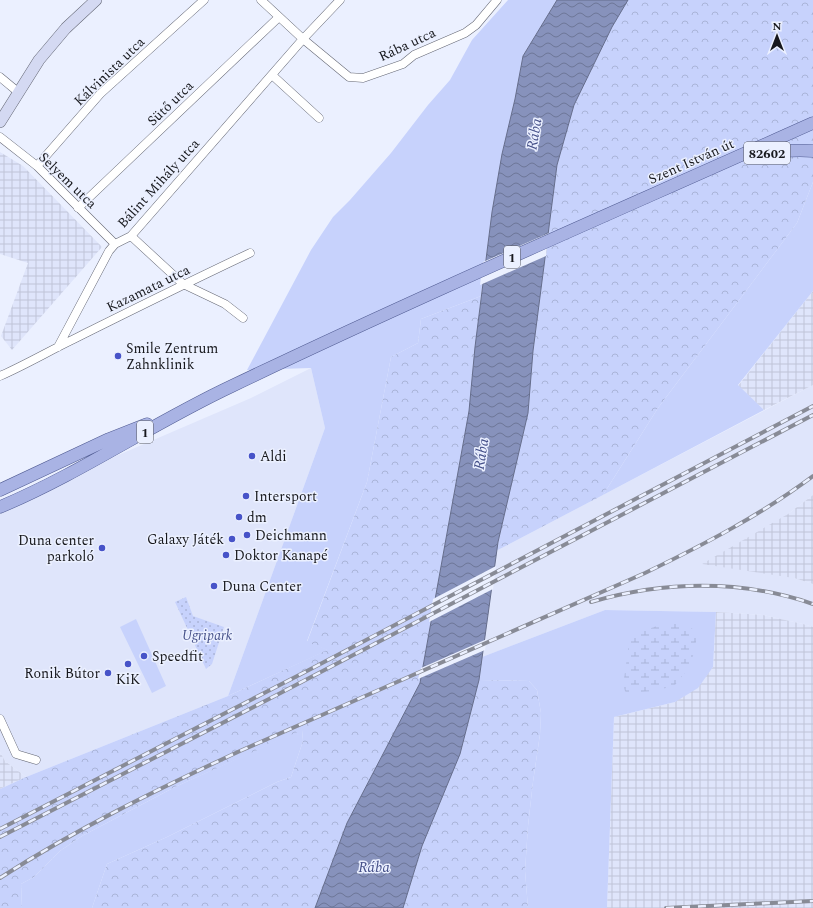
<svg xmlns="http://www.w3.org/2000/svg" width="813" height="908" font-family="Spectral,serif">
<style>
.built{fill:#dfe5fb}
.industrial{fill:url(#industrial-grid)}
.grass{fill:#c7d2fc}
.forest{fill:url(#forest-crowns)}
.wetland{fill:url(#wetland-marsh)}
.park{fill:url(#park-dots)}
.water{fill:url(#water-waves);stroke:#656d8c}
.pier{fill:#ebf0ff}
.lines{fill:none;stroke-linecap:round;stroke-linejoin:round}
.street-casing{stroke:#646774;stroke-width:9}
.secondary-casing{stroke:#646774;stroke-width:12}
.primary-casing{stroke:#515c93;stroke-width:13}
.street{stroke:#fff;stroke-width:8}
.secondary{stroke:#d4d9f2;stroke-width:11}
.primary{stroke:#a9b3e4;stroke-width:12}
.rail-casing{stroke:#888b96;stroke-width:4}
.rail{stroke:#ebf0ff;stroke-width:2.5;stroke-dasharray:8;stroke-linecap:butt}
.poi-dot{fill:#4753c8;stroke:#ebf0ff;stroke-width:1.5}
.labels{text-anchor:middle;stroke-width:3;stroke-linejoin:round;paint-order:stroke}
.shield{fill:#ebf0ff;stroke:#575961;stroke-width:1}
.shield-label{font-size:13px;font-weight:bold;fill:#17181d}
.street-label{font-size:14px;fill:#17181d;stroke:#ebf0ff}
.poi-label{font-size:14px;fill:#17181d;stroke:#ebf0ff;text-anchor:start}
.park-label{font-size:14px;font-style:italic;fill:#46518a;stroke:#ebf0ff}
.water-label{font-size:15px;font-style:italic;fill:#46518a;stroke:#ebf0ff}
</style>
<defs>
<pattern id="industrial-grid" width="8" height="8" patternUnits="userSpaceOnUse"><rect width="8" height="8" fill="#dfe5fb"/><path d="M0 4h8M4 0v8" fill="none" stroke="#bfc4d7"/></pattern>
<pattern id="forest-crowns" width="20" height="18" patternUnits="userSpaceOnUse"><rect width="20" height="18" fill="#c7d2fc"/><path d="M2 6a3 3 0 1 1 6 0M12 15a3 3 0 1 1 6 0" fill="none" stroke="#aab4d8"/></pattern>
<pattern id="wetland-marsh" width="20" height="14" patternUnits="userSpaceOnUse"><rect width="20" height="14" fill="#c7d2fc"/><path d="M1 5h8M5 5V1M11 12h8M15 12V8" fill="none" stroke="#aab4d8"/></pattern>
<pattern id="park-dots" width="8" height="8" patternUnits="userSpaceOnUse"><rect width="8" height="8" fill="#c7d2fc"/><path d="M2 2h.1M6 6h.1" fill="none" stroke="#aab4d8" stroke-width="1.8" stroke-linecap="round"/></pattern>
<pattern id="water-waves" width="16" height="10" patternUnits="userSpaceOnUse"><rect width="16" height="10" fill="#8792bc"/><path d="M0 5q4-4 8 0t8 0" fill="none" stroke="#6d7698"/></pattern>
</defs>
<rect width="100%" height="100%" fill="#ebf0ff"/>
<path class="built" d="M311,368L325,428L228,696L26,777L5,761L0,752V506L251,398Z
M813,385V495L788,514L794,578L813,584V627L803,624L763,615L716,612L605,610L482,657L496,551Z"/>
<path class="industrial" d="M0,152L23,166L102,247L12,350L1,336L28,263L0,254Z
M813,291V385L764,410L738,386Z
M813,495V584L794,578L702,564L788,514Z
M716,612L763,615L803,624L813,627V908H607L614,717L675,702L713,667Z
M0,752L5,761L26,777L0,789Z"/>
<path class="grass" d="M508,0H557L523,56L515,99L502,154L492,212L481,296L421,319L418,343L391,357L367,482L307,641L328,650L228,696L325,428L311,368L247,370L311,250L333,217L350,200L391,153L428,105L450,80L472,40Z
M813,182V291L738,385L764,410L603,495L658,408L797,223Z
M605,610L716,612L713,667L698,688L675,702L614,717L607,908H528L525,871L528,826L533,782L540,734L541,713L537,690L529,681L479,680L482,657Z
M136,619L166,686L152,693L120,627Z
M302,729L303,741L291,777L277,782L167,837L107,864L92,908H22L21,884L34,877L60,851L82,836L175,787Z"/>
<path class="forest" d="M628,0H813V182L797,223L658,408L603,495L496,551L528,413L533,351L557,165L574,105L612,27Z
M481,296L469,411L420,683L347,823L315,908H92L107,864L167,837L277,782L291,777L303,741L302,730L175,787L82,836L60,851L34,877L21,884L22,908H0V789L26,777L228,696L327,650L307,642L367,482L391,357L418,343L421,319Z
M479,680L529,681L537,690L541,713L540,734L533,782L528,826L525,871L528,908H403L422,846L460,754Z"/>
<path class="wetland" d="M682,623L698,632L691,665L675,685L656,691L626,693L623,686L630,635L660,625Z"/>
<path class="park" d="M186,597L193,616L224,627L212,664L206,669L175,602Z"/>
<path class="water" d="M557,0H628L612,27L574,105L557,165L533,351L528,413L498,542L479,680L460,754L422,846L403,908H315L347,823L420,683L469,411L475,347L492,212L502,154L515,99L523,56Z"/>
<path class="pier" d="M549,233L546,256L480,285L483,262Z
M496,566L493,589L429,622L433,599Z
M487,639L485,650L418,679L421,668Z"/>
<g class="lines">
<defs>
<path id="street" d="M261,0L303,39L349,77L363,78L403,64L414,55L465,33L476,25L497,0
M272,75L319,118
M0,77L18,92
M0,137L37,166L115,244
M37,166L100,94L204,0
M78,208L279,17
M131,236L183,284L225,304L243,318
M58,347L109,251L115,244L131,236L303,39L340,0
M0,376C25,365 49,351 74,339C132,310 191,281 250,253
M0,719L16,754L36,760"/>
<path id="secondary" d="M0,122L39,60L66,28L96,0"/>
<path id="primary" d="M751,157C771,152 792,149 813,151
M0,490L109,439L147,424
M0,507C81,473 153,423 232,386C424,294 619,210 813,123"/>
</defs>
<use href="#street" class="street-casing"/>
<use href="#secondary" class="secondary-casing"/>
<use href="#primary" class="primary-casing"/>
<use href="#street" class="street"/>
<use href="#secondary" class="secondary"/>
<use href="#primary" class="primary"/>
<defs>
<path id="rail" d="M591,602C663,581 741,579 813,604
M0,829L305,672L813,406
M0,837L269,699L813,415
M0,878C76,829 158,789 240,751L645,573C703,545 761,515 813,476
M666,908L813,901"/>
</defs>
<use href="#rail" class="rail-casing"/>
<use href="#rail" class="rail"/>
</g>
<g class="poi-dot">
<circle cx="118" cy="356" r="4"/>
<circle cx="252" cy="456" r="4"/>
<circle cx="246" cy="496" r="4"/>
<circle cx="239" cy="517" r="4"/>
<circle cx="247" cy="535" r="4"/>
<circle cx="232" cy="539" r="4"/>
<circle cx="102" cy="548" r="4"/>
<circle cx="226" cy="555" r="4"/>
<circle cx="214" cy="586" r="4"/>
<circle cx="144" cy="656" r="4"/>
<circle cx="128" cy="664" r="4"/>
<circle cx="108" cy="673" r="4"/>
</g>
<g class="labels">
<g class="shield">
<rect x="744" y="142" width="46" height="22" rx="3"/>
<rect x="504" y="246" width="16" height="22" rx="3"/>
<rect x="137" y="421" width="16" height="22" rx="3"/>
</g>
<g class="shield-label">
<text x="767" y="158">82602</text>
<text x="512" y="262">1</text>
<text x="145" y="437">1</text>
</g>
<g class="street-label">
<text transform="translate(407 44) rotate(-25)" y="5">Rába utca</text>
<text transform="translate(109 71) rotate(-44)" y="5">Kálvinista utca</text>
<text transform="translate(170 103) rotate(-44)" y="5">Sütő utca</text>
<text transform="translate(691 161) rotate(-24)" y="5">Szent István út</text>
<text transform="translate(68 180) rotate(44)" y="5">Selyem utca</text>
<text transform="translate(158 183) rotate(-48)" y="5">Bálint Mihály utca</text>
<text transform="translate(148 288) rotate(-26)" y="5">Kazamata utca</text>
</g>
<g class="poi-label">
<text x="126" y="353">Smile Zentrum<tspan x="126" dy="16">Zahnklinik</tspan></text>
<text x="260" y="461">Aldi</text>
<text x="254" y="501">Intersport</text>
<text x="247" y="522">dm</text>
<text x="255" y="540">Deichmann</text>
<text x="224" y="544" text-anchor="end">Galaxy Játék</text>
<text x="94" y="545" text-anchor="end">Duna center<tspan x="94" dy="16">parkoló</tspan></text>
<text x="234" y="560">Doktor Kanapé</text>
<text x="222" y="591">Duna Center</text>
<text x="152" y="661">Speedfit</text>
<text x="100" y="678" text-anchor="end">Ronik Bútor</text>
<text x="128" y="684" text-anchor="middle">KiK</text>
</g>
<g class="park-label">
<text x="207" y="640">Ugripark</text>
</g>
<g class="water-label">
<text transform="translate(534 134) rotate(-80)" y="5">Rába</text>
<text transform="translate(481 454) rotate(-81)" y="5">Rába</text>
<text x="374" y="872">Rába</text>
</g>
</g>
<g transform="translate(777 36)" stroke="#ebf0ff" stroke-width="3" paint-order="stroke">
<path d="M0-3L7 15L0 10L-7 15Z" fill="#17181d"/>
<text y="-6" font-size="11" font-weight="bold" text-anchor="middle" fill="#17181d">N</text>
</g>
</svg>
